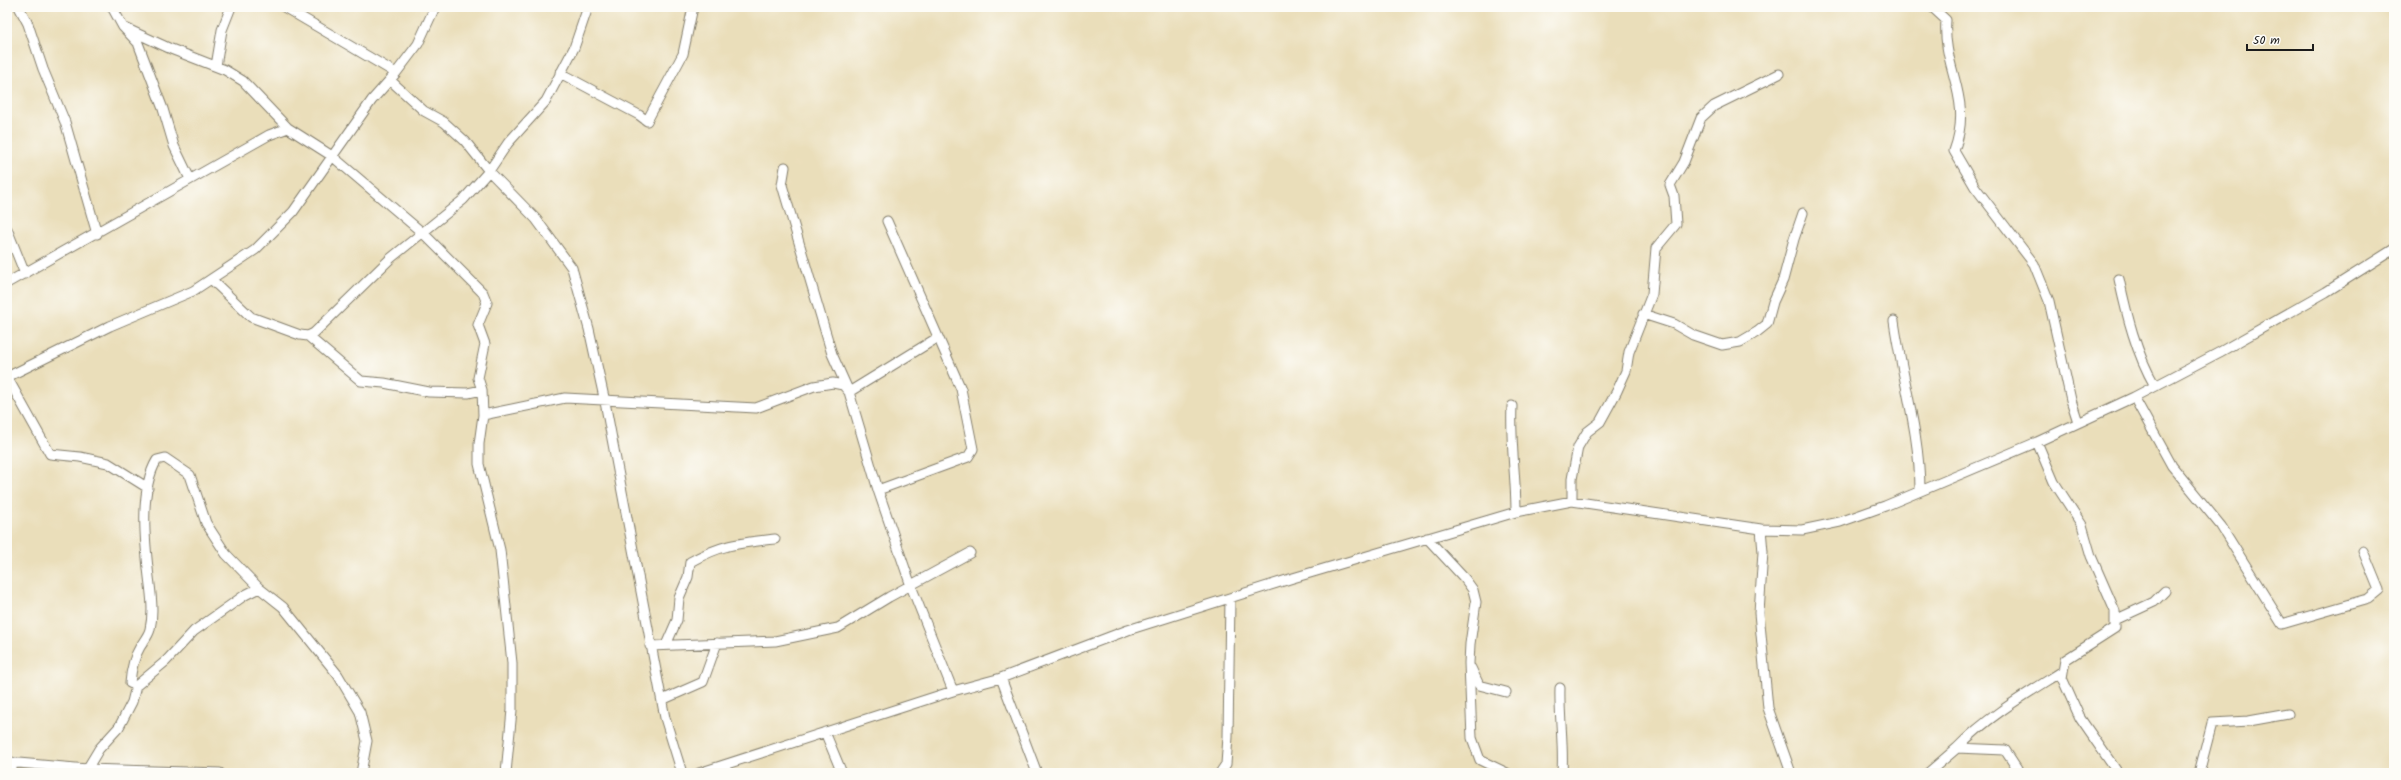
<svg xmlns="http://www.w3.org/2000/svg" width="2401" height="780" font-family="Kalam,sans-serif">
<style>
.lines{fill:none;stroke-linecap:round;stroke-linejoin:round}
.minor-casing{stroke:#837d6b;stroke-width:11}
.minor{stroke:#fff;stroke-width:9}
</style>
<rect width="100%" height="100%" fill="#fdfcf7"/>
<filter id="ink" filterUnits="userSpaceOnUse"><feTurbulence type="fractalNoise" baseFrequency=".025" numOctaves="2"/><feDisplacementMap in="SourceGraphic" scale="8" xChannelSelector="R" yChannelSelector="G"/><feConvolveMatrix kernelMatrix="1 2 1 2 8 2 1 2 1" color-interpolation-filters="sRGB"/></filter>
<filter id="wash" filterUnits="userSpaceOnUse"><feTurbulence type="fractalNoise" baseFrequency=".012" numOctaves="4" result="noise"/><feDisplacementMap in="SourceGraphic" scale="16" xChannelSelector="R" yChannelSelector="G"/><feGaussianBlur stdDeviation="0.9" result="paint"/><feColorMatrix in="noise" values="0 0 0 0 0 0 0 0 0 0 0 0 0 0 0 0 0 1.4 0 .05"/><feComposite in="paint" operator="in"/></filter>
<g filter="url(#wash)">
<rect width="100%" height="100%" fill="#eadeba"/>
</g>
<g filter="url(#ink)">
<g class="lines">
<defs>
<path id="minor" d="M19,7L28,24L43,69L65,122L97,234
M112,7L123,27L138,43L163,109L174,146L190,179
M284,7L396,73
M1932,7L1946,20C1942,70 1974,97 1954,151L1975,187L2034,264L2049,301L2071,400L2078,422
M123,27L171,49L225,70L243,81L288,128L332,156L425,235L483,293L487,303L478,325L485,344L478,378L482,390L483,415L479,444V464L500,550L512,663V710L506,773
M216,66L222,30L231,7
M560,73L639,115L647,121L683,54L693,7
M390,80L424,111L444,122L465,141L489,171L536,219L572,268L589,329L605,402L665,718L682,773
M785,167L782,185L832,354L849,392L878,490L911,586L953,691
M7,229L25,274
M2119,279C2127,316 2136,353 2155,386
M212,280L251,317L300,335L308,336L314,333L391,258L463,200L489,171L508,143L546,101L574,48L588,7
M7,283L269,135L288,128
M1643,314L1674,324L1693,335L1722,345L1740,342L1757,332L1767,324L1773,302L1783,280L1794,239L1803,213
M1894,321C1902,378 1920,433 1920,491
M308,336L361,381L384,383L429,392L468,393L482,390
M7,377L110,326L193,291L255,250L293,212L372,100L396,73L418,44L435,7
M7,377L50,454L80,457L108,463L148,488
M2134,397L2172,466L2221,526L2282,624L2368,599L2379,590L2363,551
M1512,406C1510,441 1516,476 1516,512
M483,415L565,398L756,408L814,386L833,383L843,385L849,392L937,338
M2037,442L2054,482L2082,525L2091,556L2115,611V628L2065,660L2062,678L2080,718L2118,773
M878,490L968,457L973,449L961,389L887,221
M1572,501V479L1578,447L1587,432L1600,422L1617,391L1626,371L1629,352L1652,294L1656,248L1676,224L1674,196L1670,185L1684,162L1701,118L1714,106L1779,74
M1761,529L1763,552L1759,613L1768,708L1791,773
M1427,538L1465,579L1473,590L1476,602L1470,644L1469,663L1472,738L1480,760L1507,773
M2115,620L2154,602L2165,591
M666,645L677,620L679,598L688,577L690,562C722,544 739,543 775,539
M650,646L775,641L838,628L889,597L970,553
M1471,668L1479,685L1506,692
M1001,678L1037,773
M136,686L130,683C131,671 134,657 140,647C143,642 149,635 150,629C154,612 151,593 149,577C145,543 139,489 157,460L165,458L190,475L206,523L226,554L259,588L283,607L338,675L360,712L367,741L361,773
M1560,688C1559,716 1564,744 1562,773
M662,700L703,682L717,643
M825,732L842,773
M1957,748C1988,716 2025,695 2063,671
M7,762L87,769L220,773
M87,769L99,749L119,727L132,702L136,686L166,661L194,631L245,595L259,588
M12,773V762
M699,773L953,691L1001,678L1128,630L1293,578L1516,512L1572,501L1761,529L1802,530L1840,522L1885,506L2037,442L2134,397L2220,352L2326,292L2394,249
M1220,773L1226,764L1228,737L1230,598
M1928,773L1957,748L2005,750L2020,773
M2199,773L2212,723L2249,721L2288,714"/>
</defs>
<use href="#minor" class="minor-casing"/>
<use href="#minor" class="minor"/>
</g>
</g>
<rect width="2401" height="780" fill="none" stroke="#fdfcf7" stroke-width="24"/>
<path d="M2247 44v6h66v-6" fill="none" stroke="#1c1c1c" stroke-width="2"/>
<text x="2253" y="44" font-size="12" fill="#1c1c1c" stroke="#fdfcf7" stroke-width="3" paint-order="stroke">50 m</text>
</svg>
